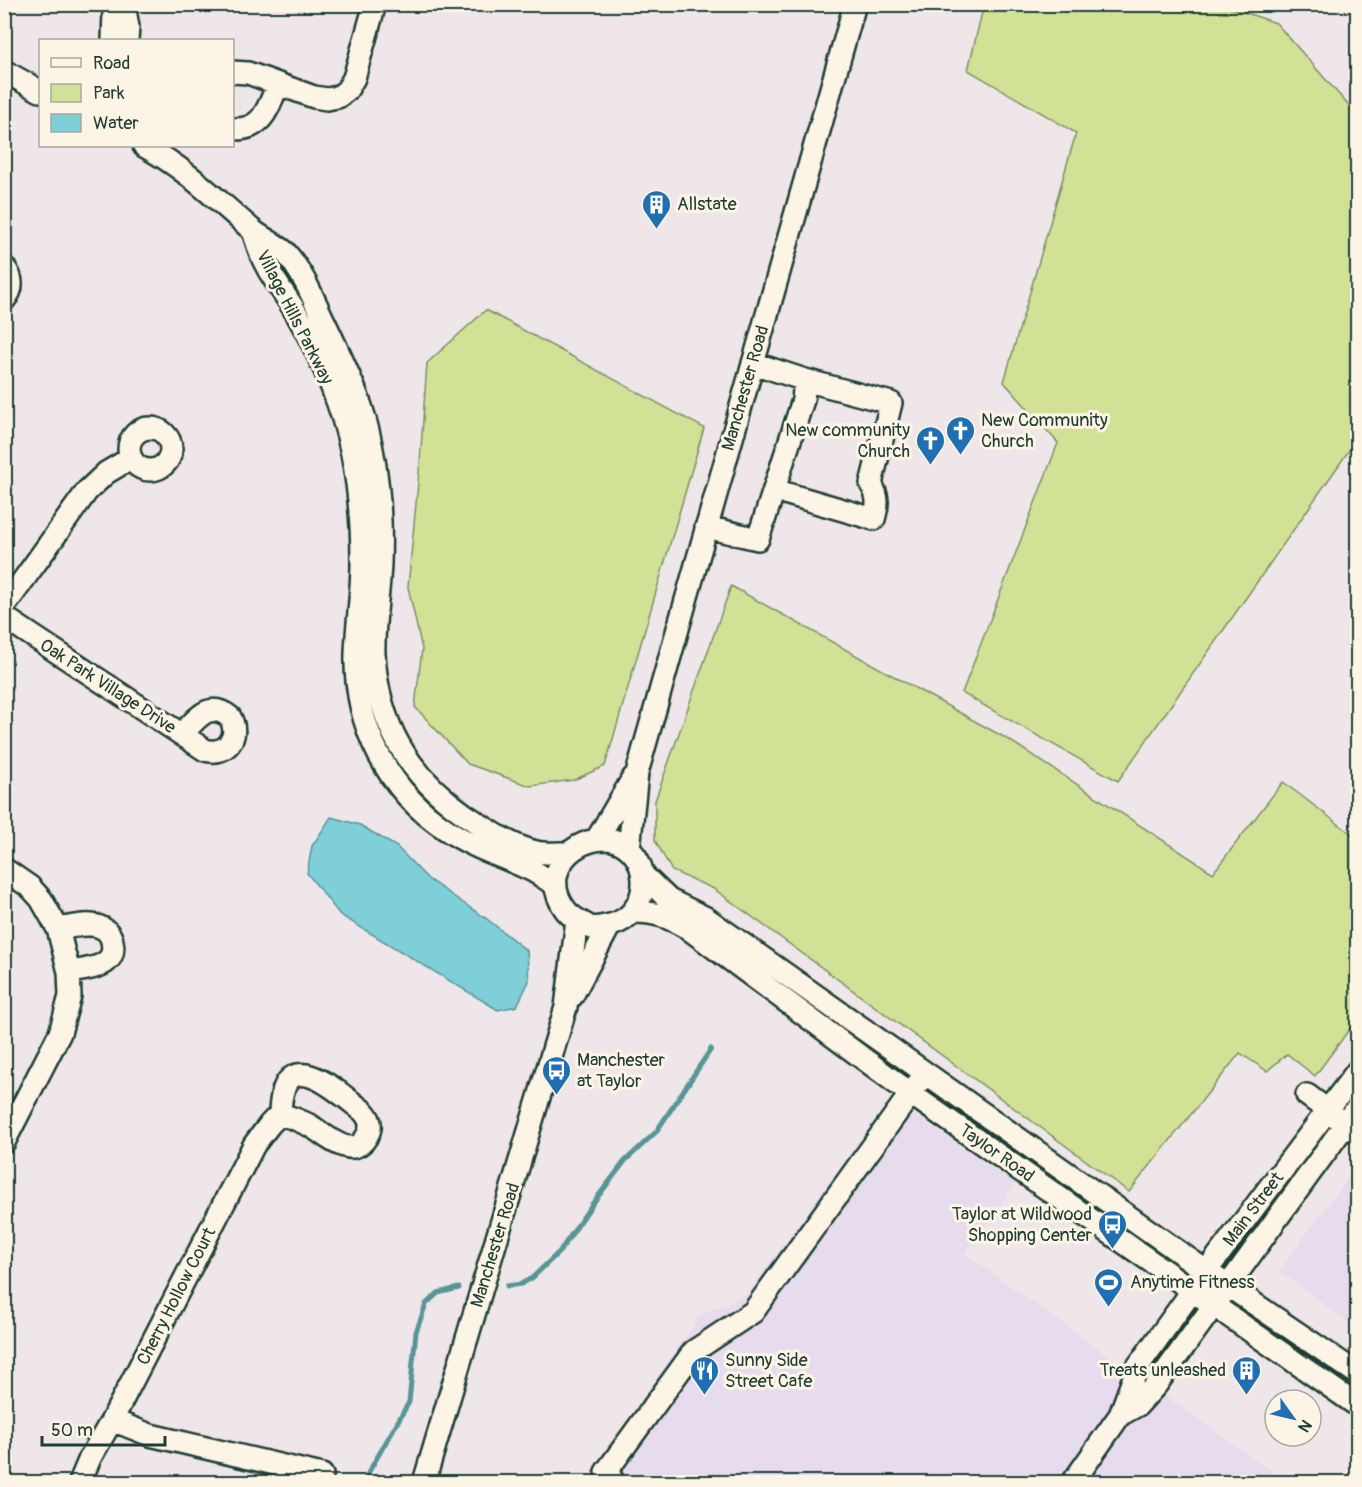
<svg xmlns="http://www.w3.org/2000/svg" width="1362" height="1487" font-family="Pangolin,sans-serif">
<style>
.built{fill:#e6dcee}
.green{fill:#d1e296;stroke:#789065;stroke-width:1.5}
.water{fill:#7ecfd8;stroke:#589596;stroke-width:1.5}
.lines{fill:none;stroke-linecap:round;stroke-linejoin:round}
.stream{stroke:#589596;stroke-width:5}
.minor-casing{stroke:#1f3d34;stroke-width:26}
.minor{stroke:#fcf5e5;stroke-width:21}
.labels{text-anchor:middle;stroke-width:6;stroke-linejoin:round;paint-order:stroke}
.poi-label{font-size:18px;fill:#1f3d34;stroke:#fcf5e5;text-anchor:start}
.street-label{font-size:18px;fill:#1f3d34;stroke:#fcf5e5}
</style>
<rect width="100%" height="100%" fill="#efe6ea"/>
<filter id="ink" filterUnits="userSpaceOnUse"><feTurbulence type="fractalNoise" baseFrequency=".0167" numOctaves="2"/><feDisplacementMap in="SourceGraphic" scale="12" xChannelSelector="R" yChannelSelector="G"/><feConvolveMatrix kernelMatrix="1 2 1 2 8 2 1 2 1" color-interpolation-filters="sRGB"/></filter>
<g filter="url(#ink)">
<path class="built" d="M891,1098L1015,1184L965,1254L1287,1482H602L594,1472L700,1315L747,1294Z
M1357,1166V1329L1279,1271Z"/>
<path class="green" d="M984,4L1223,5L1276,23L1357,115V439L1118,781L962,693L1058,443L1004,382L1076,133L968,70Z
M486,310L704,428L605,766L574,780L530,786L468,764L415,707L422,649L408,587L420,462L427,363Z
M731,586L1009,740L1213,873L1283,782L1357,838V1019L1315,1076L1287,1054L1267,1071L1240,1053L1129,1192L714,889L672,871L655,840V801Z"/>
<path class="water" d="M331,817L360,825L397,847L428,879L487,919L527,951L529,981L517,1006L498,1010L340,915L307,873L312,846Z"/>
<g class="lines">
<path class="stream" d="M507,1286L521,1284L532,1278L560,1251L593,1203L625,1161L656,1132L711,1049
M363,1482L409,1402L416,1332L426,1304L438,1293L459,1288"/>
<defs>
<path id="minor" d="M111,4L114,11L113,40
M124,4L128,27L127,40
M4,71L40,91
M232,72L248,73L314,97L327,99L338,97L347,90L354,78L375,4
M232,129C263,131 268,108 278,84
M144,146C185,168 216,199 251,229C261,238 275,243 285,252C301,270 311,293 321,315C335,344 350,375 361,406C377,456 382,511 380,563C379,593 373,624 374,654C378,723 407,774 464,814C485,828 510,846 536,852C545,854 558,853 568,853
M253,231C257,242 260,255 266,265C274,281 286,295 295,311C320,355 342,404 352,454C359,489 362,526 362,562C362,592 357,623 356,653C354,724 387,791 447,830C472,847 501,856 529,869C538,873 547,880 556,885
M4,267C13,278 14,289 4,300
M129 449a21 21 0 1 1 42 0a21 21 0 1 1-42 0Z
M774,490L874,519C878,505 879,497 871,484L891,403L805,380
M706,527L758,539L803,400L805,380L753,363
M4,607L87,491L106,473L131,458
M4,617L205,750C226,756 241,737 230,717C208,700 197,719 182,734
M597,839L633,778
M602,839C606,839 612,839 616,841C651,854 652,906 619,922C611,926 601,927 592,928C583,923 571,918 565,909C541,876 567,842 602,839Z
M629,849L637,773L855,4
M4,869L30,887L41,899L58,929L69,972L70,996L60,1033L4,1142
M644,876L669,900L706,918L1206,1271L1358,1374
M633,912C657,912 668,917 689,929L911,1094L1358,1406
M58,929C71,927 88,922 100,927C106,929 111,935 112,941C118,968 88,969 69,972
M572,996L610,925
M1358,1070L1208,1269L1138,1366L1120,1415L1138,1405L1156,1385L1358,1107
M1307,1095L1358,1133
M112,1420L150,1435L322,1475
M80,1482L90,1458L112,1420L254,1145L270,1124L280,1114C282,1041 332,1087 363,1111C369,1117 372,1124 369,1132C355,1164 328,1137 311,1126C301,1121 291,1117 280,1114
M424,1482L566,1007L577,920
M614,1482L606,1472L694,1351L753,1312L919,1082
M1073,1482L1120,1415"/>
</defs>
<use href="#minor" class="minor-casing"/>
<use href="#minor" class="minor"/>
</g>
</g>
<defs>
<symbol id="building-pin" viewBox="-11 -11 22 30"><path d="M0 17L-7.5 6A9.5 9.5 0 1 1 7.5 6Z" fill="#1f6fb2" stroke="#fcf5e5"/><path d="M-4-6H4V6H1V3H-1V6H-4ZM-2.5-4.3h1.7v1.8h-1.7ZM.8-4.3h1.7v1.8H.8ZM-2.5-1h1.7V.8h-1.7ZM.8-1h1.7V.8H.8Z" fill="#fff"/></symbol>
<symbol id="church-pin" viewBox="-11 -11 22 30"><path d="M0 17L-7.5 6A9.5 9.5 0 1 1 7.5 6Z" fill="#1f6fb2" stroke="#fcf5e5"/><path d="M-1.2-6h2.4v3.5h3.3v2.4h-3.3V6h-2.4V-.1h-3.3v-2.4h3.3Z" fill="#fff"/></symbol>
<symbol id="bus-pin" viewBox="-11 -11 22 30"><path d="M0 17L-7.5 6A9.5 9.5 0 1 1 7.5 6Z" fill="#1f6fb2" stroke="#fcf5e5"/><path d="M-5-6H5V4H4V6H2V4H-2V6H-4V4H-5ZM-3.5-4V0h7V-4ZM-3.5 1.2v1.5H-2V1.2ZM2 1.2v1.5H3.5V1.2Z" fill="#fff"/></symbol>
<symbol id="stadium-pin" viewBox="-11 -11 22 30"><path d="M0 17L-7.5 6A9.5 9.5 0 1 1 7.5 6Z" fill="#1f6fb2" stroke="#fcf5e5"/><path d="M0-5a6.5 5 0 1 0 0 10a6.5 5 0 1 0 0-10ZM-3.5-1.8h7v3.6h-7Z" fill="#fff"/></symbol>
<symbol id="restaurant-pin" viewBox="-11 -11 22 30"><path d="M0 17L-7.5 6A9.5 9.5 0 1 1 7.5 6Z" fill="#1f6fb2" stroke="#fcf5e5"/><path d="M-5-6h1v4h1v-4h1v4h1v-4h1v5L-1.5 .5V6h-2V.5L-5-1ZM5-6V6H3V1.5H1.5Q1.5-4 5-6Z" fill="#fff"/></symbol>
</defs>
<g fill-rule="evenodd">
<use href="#building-pin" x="640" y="188" width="33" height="45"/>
<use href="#church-pin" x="944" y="414" width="33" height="45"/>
<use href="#church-pin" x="914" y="424" width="33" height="45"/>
<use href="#bus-pin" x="540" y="1054" width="33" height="45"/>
<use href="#bus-pin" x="1096" y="1208" width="33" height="45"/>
<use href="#stadium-pin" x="1092" y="1266" width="33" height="45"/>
<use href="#restaurant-pin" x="688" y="1354" width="33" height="45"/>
<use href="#building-pin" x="1230" y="1354" width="33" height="45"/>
</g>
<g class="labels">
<g class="poi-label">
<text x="677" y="210">Allstate</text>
<text x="981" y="426">New Community<tspan x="981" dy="21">Church</tspan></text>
<text x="910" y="436" text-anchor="end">New community<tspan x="910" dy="21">Church</tspan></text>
<text x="577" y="1066">Manchester<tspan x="577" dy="21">at Taylor</tspan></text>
<text x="1092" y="1220" text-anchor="end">Taylor at Wildwood<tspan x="1092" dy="21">Shopping Center</tspan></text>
<text x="1130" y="1288">Anytime Fitness</text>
<text x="725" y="1366">Sunny Side<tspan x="725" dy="21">Street Cafe</tspan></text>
<text x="1226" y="1376" text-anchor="end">Treats unleashed</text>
</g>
<g class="street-label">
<text transform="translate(295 317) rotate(63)" y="6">Village Hills Parkway</text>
<text transform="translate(745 388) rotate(-74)" y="6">Manchester Road</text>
<text transform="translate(108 686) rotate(33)" y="6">Oak Park Village Drive</text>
<text transform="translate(997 1153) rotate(35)" y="6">Taylor Road</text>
<text transform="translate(1253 1209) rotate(-53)" y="6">Main Street</text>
<text transform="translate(495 1245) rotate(-73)" y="6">Manchester Road</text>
<text transform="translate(176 1296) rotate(-63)" y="6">Cherry Hollow Court</text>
</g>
</g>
<rect width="1362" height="1487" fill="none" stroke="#fcf5e5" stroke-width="24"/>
<rect x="12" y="12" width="1338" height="1463" fill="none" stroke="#1f3d34" stroke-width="2" filter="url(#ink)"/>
<rect x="39" y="39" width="195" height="108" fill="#fcf5e5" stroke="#a4ab9e" stroke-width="1.5"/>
<rect x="51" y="58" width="30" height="9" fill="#fcf5e5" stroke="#a4ab9e" stroke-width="1.5"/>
<text x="93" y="69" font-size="18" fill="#1f3d34">Road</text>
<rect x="51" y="84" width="30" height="18" fill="#d1e296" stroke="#a4ab9e" stroke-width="1.5"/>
<text x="93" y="99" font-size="18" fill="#1f3d34">Park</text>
<rect x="51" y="114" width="30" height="18" fill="#7ecfd8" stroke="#a4ab9e" stroke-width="1.5"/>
<text x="93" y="129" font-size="18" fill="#1f3d34">Water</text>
<g transform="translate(1293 1418) rotate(124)"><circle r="28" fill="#fcf5e5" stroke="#a4ab9e" stroke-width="1.5"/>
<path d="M0-4.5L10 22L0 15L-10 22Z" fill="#1f6fb2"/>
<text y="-9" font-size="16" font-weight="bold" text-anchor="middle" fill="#1f3d34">N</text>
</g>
<path d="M42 1436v9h123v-9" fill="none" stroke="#1f3d34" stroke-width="3"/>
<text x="51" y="1436" font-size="18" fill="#1f3d34" stroke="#fcf5e5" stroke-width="4.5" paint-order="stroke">50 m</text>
</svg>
